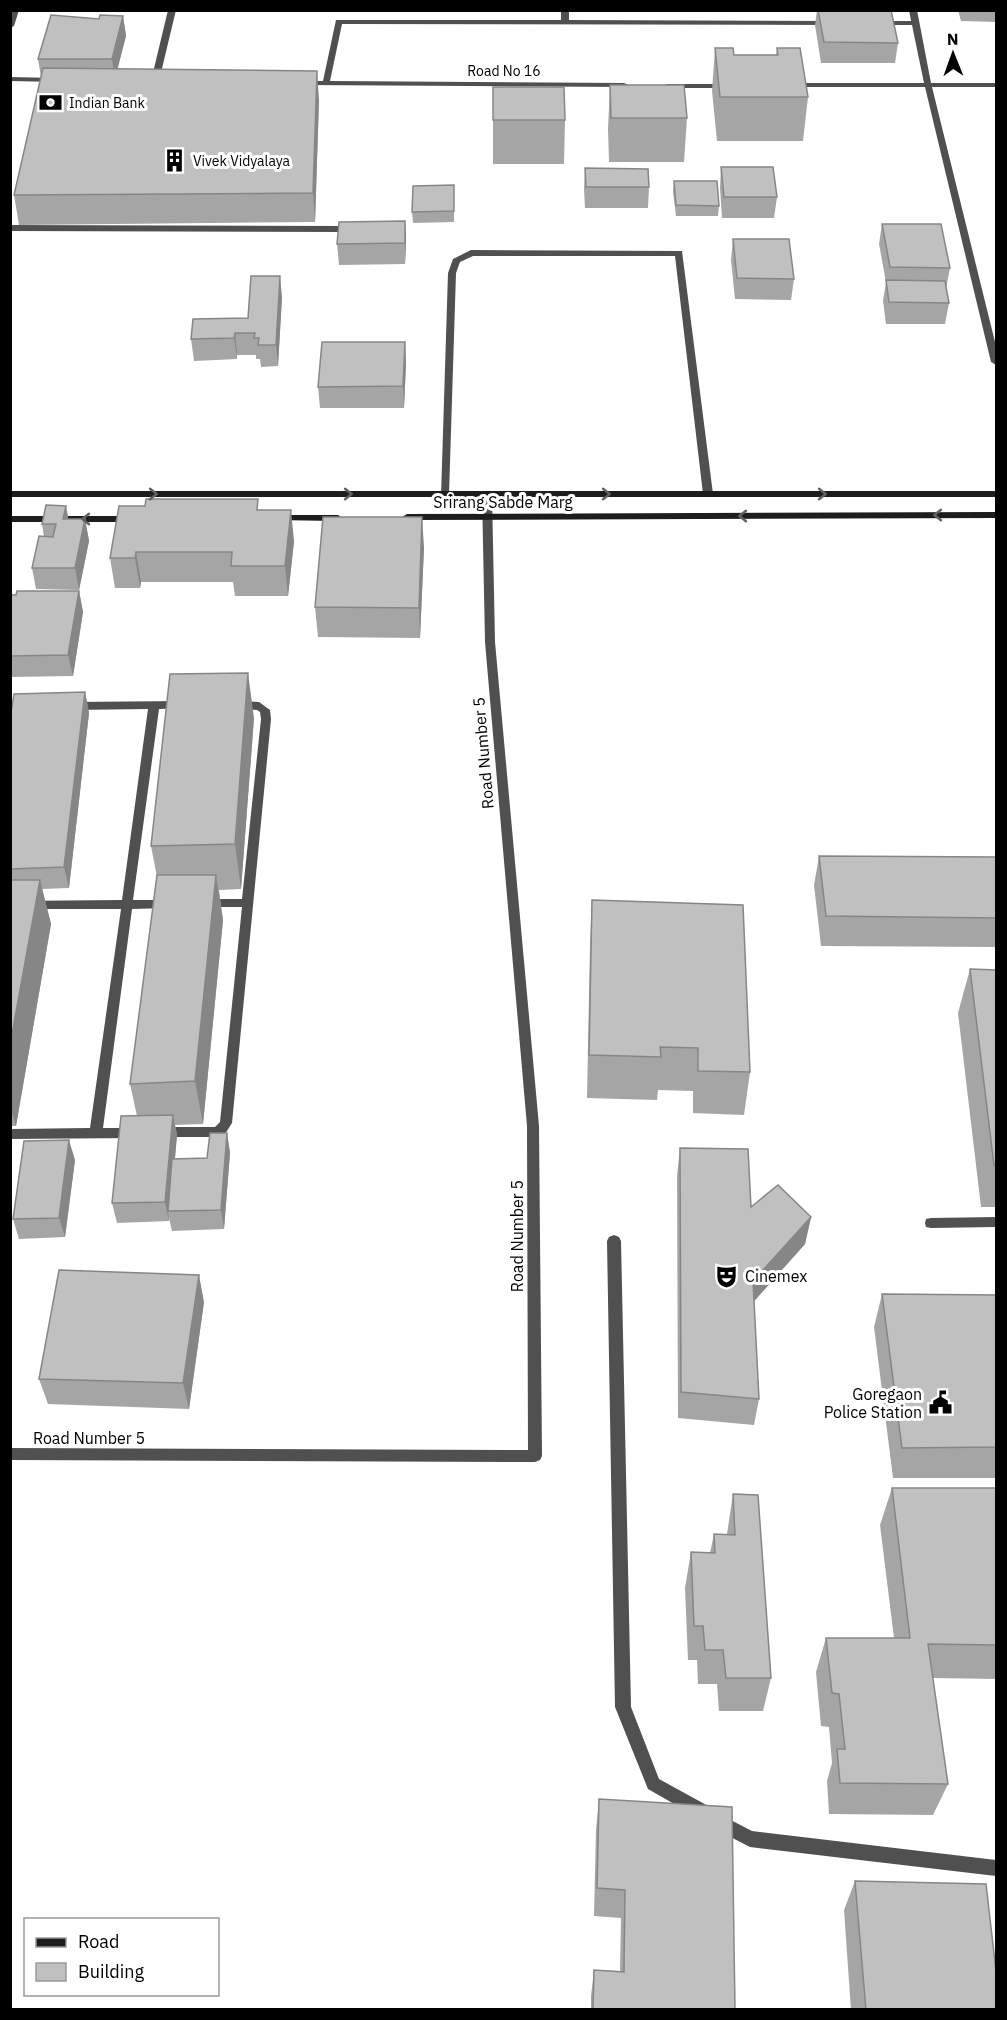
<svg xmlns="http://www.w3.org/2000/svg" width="1007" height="2020" font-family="'IBM Plex Sans',sans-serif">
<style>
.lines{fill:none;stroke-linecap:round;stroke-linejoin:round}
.lane{fill:#505050;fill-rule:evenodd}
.street{fill:#505050;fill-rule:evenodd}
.secondary{fill:#1d1d1d;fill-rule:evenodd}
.wall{fill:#a5a5a5}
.shaded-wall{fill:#868686}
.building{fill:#c0c0c0;stroke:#868686;stroke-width:1.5}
.oneway{stroke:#616161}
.labels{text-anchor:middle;stroke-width:6;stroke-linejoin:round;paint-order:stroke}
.far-street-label{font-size:14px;fill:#000;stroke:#fff}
.far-poi-label{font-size:14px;fill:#000;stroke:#fff;text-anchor:start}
.street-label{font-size:16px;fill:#000;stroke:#fff}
.poi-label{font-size:16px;fill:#000;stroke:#fff;text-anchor:start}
</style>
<rect width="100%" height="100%" fill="#fff"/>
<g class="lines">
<path class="lane" d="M10,225L345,226L349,229L345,232L10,231Z
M996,1217V1227L931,1228L926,1227L925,1223L926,1219L931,1218Z
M614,1235L619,1237L621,1241L631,1707L659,1779L710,1807L712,1813L710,1819L704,1821L648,1789L615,1707L607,1241L609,1237Z
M719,1814L752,1831L996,1860V1876L750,1847L713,1828L711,1822L713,1816Z"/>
<path class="street" d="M11,10H19L14,26L10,28Z
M168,10H176L159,81L155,83L151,81Z
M561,10H569V20L830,21L834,23L830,25L342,24L330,81L624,83L628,85L624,87L303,85L299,83L303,81H323L336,20H561Z
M909,10H917L931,83H996V87H932L996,346V365L991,362L925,87H792L788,85L792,83H924L912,25H878L874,23L878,21H911Z
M10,77L57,78L61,80L57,82L10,81Z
M666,84H726L730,86L726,88H666Z
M471,250L682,251L713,494L711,496L708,497L703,494L675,256H473L460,262L456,273L449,494L444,497L441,496L448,273L453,259Z
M487,491L492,494L495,642L539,1126L542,1456L540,1460L535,1462L10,1460V1448L528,1450L527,1126L485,642L482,494Z
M183,701L187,702L188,705L187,708L159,709L133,900H168L174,904L168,908L132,909L103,1128H135L139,1129L141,1133L139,1137L135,1138L10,1139V1129L90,1128L121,909H10V901L122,900L148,709L72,710L67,706L72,702Z
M237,701L259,702L270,710L271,719L232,1123L225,1134L216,1137H162L158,1136L156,1132L158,1128L162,1127H215L220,1122L242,907H207L201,903L207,899H242L261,719L260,712L257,710L233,708L232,705L233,702Z
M13,702L18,706L15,718L10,722V703Z"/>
<path class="secondary" d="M10,491H996V497H10Z
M996,512V518L407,520L402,517L407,514Z
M275,515H338L343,518L338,521L272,520L270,518Z
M10,516H131L136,519L131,522H10Z"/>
</g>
<path class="wall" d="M817,10H891L898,43L895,63H821L815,25Z
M958,10H996V22L961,21Z
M123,16L126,36L117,69L319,100L315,222L19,225L14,195L41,77L38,59Z
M715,48L734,55H776L777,48L808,97L803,141H717L712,91Z
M610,85L687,118L684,162H609L608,129Z
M493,87L565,120L564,164H493Z
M721,167L777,197L774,218H722L720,188Z
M585,168L649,187L648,208H585L584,189Z
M674,181L719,206L718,216H676L673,192Z
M454,185V222L413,223L412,212Z
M405,221L406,242L405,264L339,265L337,244Z
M882,224L950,268L946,289L949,303L945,324H886L883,301L886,282L879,244Z
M733,239L794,279L791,300L735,299L731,260Z
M282,297L278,366L261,367L260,359H256V355H237V359L194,361L191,339L248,318Z
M405,342L406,363L404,408H320L318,387Z
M260,510L294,541L288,596H235L233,582H141L140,588H115L110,558Z
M68,519H85L89,541L79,590L36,589L32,568L44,537L42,524Z
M424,547L420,638L318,637L315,607Z
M79,591L83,612L73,676L10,677V595Z
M85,692L89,713L69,888L42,889L51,924L16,1126H10V719Z
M254,718L241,889L219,890L223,920L203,1124L175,1125L177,1135L175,1159L207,1158L227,1133L230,1153L224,1229L172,1231L169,1218V1221L117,1223L112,1203L137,1116L130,1084L157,877L151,846Z
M819,856L996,857V947L821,946L814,885Z
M592,900L750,1072L744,1115L693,1113V1091L658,1090L657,1100L587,1098L590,945Z
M970,969L996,970V1207H981L958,1013Z
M680,1148L751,1207L811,1217L805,1244L754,1301L759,1399L754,1425L678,1418L677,1176Z
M75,1160L65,1237L19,1239L13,1219Z
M882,1294L996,1295V1478H893L874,1327Z
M204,1302L189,1409L48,1404L39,1379Z
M892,1488H996V1679L933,1678L948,1784L933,1815L829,1814L827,1781L832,1763L829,1727L821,1726L816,1672L826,1638H894L880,1525Z
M733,1494L771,1678L763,1711H719L717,1684H698L697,1660H688L685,1588L691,1552L710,1553L714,1534H727Z
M599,1799L735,2010H591V1996L594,1970L620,1971L621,1918L594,1916L596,1830Z
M855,1881L996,2010H851L844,1910Z"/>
<path class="shaded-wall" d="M123,16L126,36L115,79L112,59Z
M317,71L319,100L315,222L313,193Z
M405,221L406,242L405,264Z
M280,276L282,297L278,366L276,345Z
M235,333L237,355V359L234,338Z
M405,342L406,363L404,408L403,386Z
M66,506L70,527L63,519Z
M291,510L294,541L288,596L285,566Z
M422,517L424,547L420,638L419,608Z
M85,519L89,541L79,590L75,568Z
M136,552L141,582L140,588L135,558Z
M79,591L83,612L73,676L68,655Z
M248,673L254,718L241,889L235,844Z
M85,692L89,713L69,888L64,867Z
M216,875L223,920L203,1124L195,1081Z
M40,880L51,924L16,1126L10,1107V1045Z
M173,1115L177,1135L170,1211H168L169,1221L165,1202Z
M227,1133L230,1153L224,1229L221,1210Z
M69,1140L75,1160L65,1237L59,1218Z
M811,1217L805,1244L749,1307L753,1281Z
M199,1275L204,1302L189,1409L183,1383Z"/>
<path class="building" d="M818,10H891L898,43L824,42Z
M51,15L99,19L100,15L123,16L112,59H38Z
M715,48H733L734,55H778L777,48H800L808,97H720Z
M43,68L317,71L313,193L14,195Z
M610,85H684L687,118H611Z
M493,87H564L565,120H493Z
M721,167H773L777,197H724Z
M585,168L648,169L649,187H586Z
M674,181H717L719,206L676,205Z
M454,185V211L412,212L413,186Z
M405,221V243L337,244L339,222Z
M882,224H941L950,268L890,267Z
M733,239H789L794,279L737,278Z
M251,276H280L276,345H258L259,338H254L255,333H235L234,338L191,339L193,319L248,318Z
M886,280L945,281L949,303L889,302Z
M322,342H405L403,386L318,387Z
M146,499H258L257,510H291L285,566H231L232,552H136L135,558H110L119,506H145Z
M46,505L66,506L63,519H85L75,568H32L39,536L53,537L56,524H42Z
M323,517H422L419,608L315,607Z
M17,591H79L68,655L10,656V595H16Z
M248,673L235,844L151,846L170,674Z
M85,692L64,867L10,869V719L14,694Z
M819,856L996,857V918L826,916Z
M157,875H216L195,1081L130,1084Z
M10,880H40L10,1045Z
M592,900L743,905L750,1072L698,1071V1048L660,1047L661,1057L589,1055Z
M970,969L996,970V1165H994Z
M173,1115L165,1202L112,1203L121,1116Z
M210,1133H227L221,1210L168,1211L172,1159L207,1158Z
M69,1140L59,1218L13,1219L24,1141Z
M680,1148L748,1149L751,1207L778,1185L811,1217L753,1281L759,1399L681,1392Z
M59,1270L199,1275L183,1383L39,1379Z
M882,1294L996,1295V1447L902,1448Z
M892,1488H996V1645L928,1644L948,1784L840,1783L837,1749H845L839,1694L832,1693L826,1638H910Z
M733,1494L758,1495L771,1678H726L723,1650H705L703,1626H694L691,1552L715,1553L714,1534L735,1535Z
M599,1799L732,1807L735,2010H593L594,1970L624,1972L625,1890L597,1888Z
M855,1881L986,1884L996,1971V2010H866Z"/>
<defs><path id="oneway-chevron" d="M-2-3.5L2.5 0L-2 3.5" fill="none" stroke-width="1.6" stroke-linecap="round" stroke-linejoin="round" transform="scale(1.5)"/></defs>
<g class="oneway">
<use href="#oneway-chevron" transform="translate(153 494)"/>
<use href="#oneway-chevron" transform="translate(348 494)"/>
<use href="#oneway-chevron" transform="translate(606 494)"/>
<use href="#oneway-chevron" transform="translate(822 494)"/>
<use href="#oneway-chevron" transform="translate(938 515) rotate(180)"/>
<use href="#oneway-chevron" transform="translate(743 516) rotate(180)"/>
<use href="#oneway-chevron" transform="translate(86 519) rotate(180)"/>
</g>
<defs>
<symbol id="bank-bare" viewBox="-9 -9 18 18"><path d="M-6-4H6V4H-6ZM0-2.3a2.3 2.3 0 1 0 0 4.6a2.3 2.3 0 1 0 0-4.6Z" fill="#000" stroke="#fff" stroke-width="2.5" paint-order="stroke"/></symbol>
<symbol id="building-bare" viewBox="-9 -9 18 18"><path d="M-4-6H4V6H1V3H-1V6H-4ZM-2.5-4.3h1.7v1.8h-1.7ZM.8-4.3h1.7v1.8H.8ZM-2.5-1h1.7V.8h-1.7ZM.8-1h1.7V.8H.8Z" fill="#000" stroke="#fff" stroke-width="2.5" paint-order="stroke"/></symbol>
<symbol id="theatre-bare" viewBox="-9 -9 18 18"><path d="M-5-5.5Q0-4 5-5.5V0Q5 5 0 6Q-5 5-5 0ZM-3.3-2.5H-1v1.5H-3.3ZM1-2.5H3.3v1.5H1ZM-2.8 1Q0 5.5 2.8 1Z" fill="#000" stroke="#fff" stroke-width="2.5" paint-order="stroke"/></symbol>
<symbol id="civic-bare" viewBox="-9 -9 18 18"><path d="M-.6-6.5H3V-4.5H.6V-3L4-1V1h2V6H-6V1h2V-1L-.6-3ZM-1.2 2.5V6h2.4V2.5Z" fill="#000" stroke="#fff" stroke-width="2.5" paint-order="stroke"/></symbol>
</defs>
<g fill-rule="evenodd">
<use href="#bank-bare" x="34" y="86" width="33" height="33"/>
<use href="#building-bare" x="158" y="144" width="33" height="33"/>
<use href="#theatre-bare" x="710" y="1260" width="33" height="33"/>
<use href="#civic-bare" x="924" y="1386" width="33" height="33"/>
</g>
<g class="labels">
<g class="far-street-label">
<text x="504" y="76">Road No 16</text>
</g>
<g class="far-poi-label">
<text x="69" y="108">Indian Bank</text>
<text x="193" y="166">Vivek Vidyalaya</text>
</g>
<g class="street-label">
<text x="503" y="508">Srirang Sabde Marg</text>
<text transform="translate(483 753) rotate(-95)" y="6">Road Number 5</text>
<text transform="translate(517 1236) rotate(-90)" y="6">Road Number 5</text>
<text x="89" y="1444">Road Number 5</text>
</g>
<g class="poi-label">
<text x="745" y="1282">Cinemex</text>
<text x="922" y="1400" text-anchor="end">Goregaon<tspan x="922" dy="18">Police Station</tspan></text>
</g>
</g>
<rect width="1007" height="2020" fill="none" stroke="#000000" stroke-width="24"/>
<rect x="24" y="1918" width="195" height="78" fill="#ffffff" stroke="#999999" stroke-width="1.5"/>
<rect x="36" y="1938" width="30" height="9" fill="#1d1d1d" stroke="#999999" stroke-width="1.5"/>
<text x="78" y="1948" font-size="18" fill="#000000">Road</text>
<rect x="36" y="1963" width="30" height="18" fill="#c0c0c0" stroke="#999999" stroke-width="1.5"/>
<text x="78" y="1978" font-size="18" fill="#000000">Building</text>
<g transform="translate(953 54) rotate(359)" stroke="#ffffff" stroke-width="4.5" paint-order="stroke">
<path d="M0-4.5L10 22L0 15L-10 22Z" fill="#000000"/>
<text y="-9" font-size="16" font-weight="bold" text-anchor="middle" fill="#000000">N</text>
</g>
</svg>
